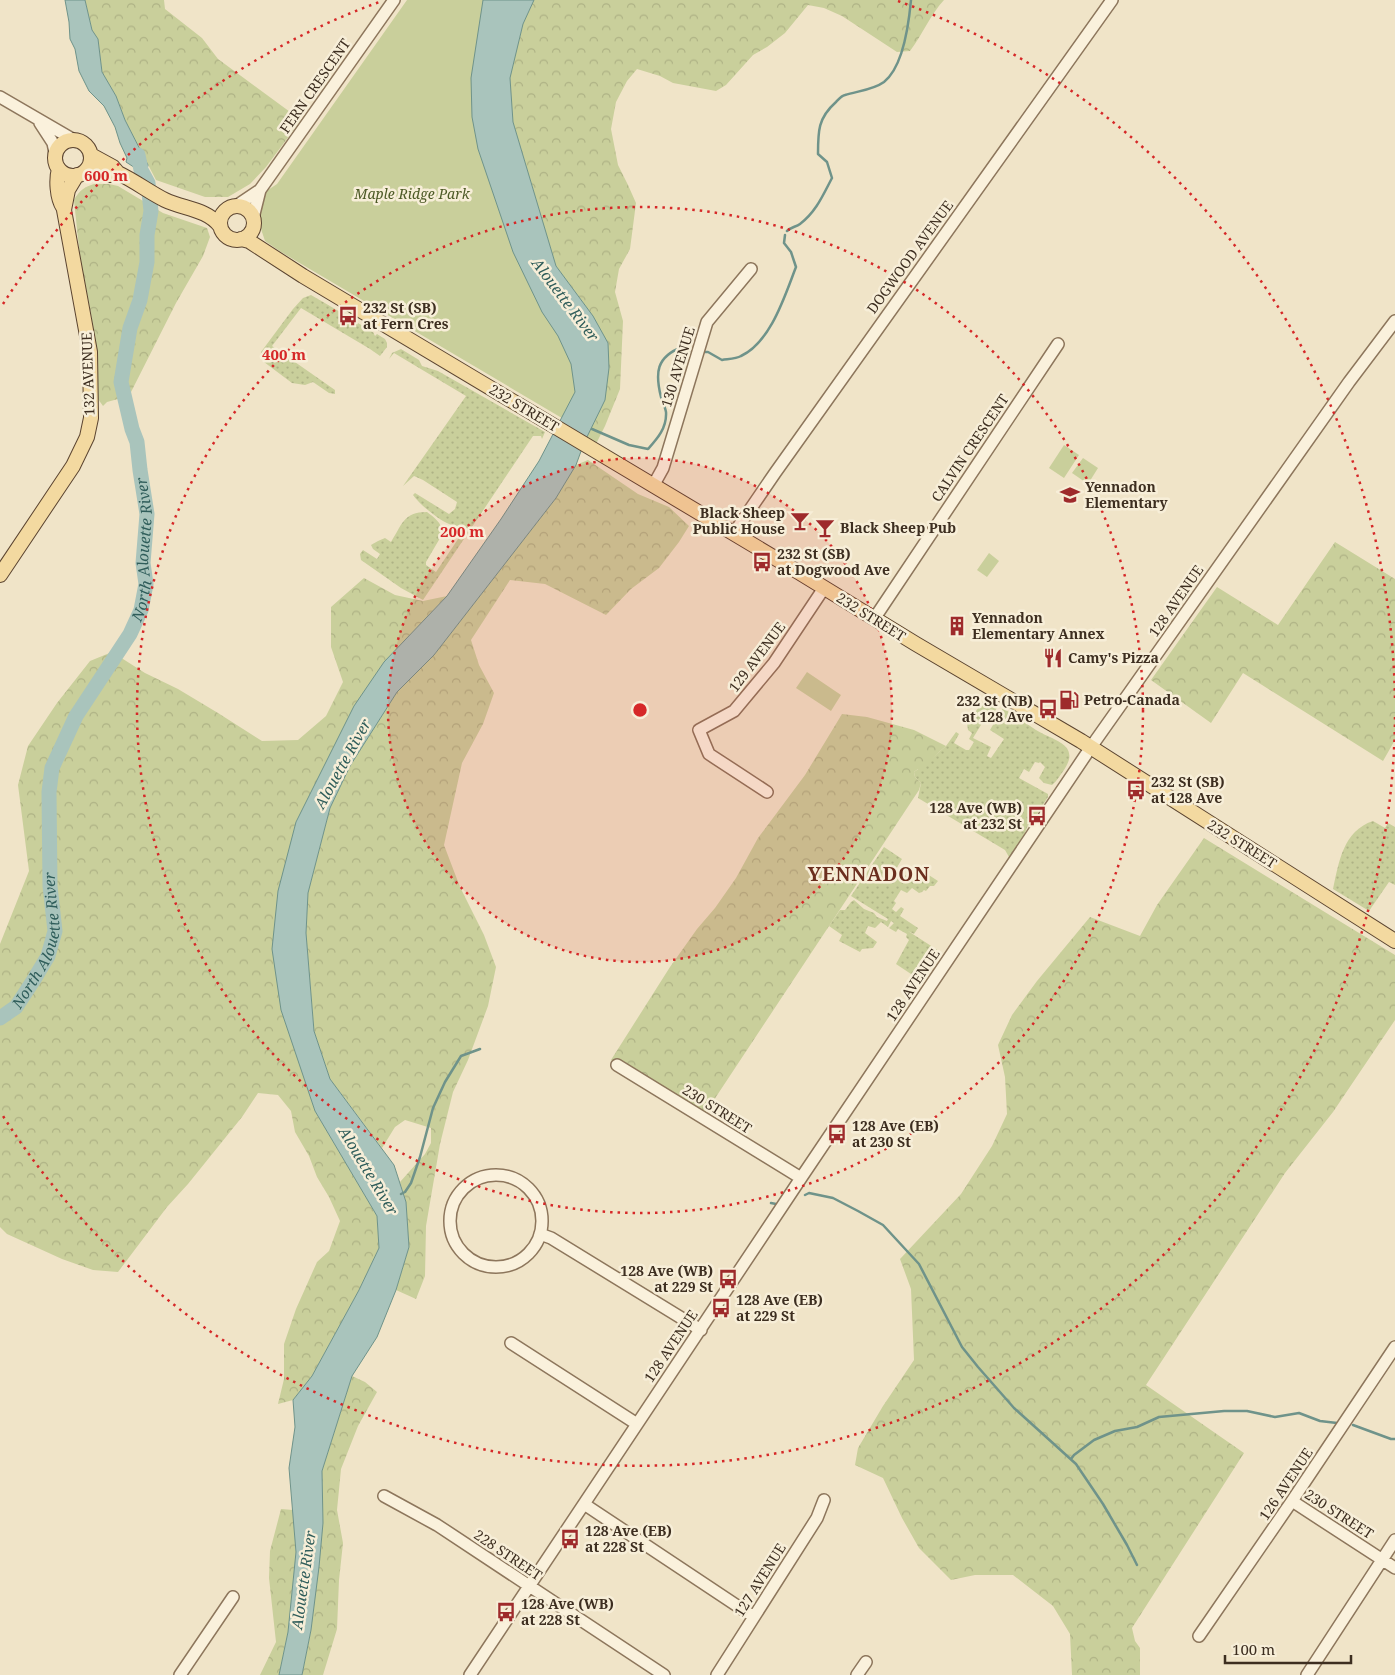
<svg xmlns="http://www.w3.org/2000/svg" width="1395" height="1675" font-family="'Noto Serif',serif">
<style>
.grass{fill:url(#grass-dots)}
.forest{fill:url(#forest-crowns)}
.park{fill:#c9cf9b}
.water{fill:#a9c4bc;stroke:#6f938a}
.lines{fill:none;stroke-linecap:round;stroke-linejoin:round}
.stream{stroke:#6f938a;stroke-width:2.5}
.river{stroke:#a9c4bc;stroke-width:15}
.minor-casing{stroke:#8d765c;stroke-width:14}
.major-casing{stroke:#5b4430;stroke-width:16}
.minor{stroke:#faf1dc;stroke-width:11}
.major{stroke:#f3d9a0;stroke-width:14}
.ring{fill:none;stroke:#d62828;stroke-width:2.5;stroke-dasharray:2.5 5}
.labels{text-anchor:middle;stroke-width:5;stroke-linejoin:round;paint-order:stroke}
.street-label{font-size:14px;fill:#3d2e20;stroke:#f7eed8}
.park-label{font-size:14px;font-style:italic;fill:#4d5a26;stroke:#f7eed8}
.poi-label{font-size:14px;font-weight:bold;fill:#3d2e20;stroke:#f7eed8;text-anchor:start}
.water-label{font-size:15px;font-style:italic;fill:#2f5d5a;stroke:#f7eed8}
.district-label{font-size:19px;font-weight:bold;letter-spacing:1px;fill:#6b2e1e;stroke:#f7eed8}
.centre{fill:#d62828;stroke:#f7eed8;stroke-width:2.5}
.ring-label{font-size:15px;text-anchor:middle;font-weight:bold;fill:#d62828;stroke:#f7eed8;stroke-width:5;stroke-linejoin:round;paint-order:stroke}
</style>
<defs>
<pattern id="grass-dots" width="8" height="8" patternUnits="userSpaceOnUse" patternTransform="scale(1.25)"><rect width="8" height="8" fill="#c9cf9b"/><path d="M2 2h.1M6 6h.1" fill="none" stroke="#aeb285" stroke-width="1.8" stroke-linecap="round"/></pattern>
<pattern id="forest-crowns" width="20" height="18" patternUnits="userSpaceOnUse" patternTransform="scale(1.25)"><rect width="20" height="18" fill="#c9cf9b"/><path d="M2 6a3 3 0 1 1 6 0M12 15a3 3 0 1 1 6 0" fill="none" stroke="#aeb285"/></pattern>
</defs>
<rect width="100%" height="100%" fill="#f0e4c8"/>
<path class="grass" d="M311,295L342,313L341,317L348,321L350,318L374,333V334L375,336L377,334L385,339L387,343V347L380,356L370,349L301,308L272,346L335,390V394L329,393L313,382L305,385L292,383L264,362L261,352L293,309L303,298Z
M401,349L419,360L422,366L438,371L445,375L545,432L542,439L541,436H533L423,600L401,588L361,560L360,554L363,550L377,559L380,554L373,549L371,545L378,541L385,538L391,542C402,525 403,512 427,512C435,518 441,522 443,533L426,562V565L436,572L462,533L457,526C445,526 420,505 413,495L415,493L449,514L455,509L457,502L423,480L414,476L403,486L466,396L394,353L389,359L392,353Z
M985,699L997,707L994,714L984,720L973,738L991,747L987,756L991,758L1004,739L990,730L1003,708C1014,715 1025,723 1036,730C1054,741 1081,744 1064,770C1060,775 1057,781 1052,785L1044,783L1039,778L1045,767L1040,762L1039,763L1035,762L1029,772L1024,769L1019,778L1048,794V797L1035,817L1036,818L1028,825L1021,843L1011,857H1009L1005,850L918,798L921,783L915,777L914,772L931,760L939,752L946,746L956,732L959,734L954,743L966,750H969L974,742L969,739L972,733L968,730L967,723Z
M1373,821L1385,828L1388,823L1395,827V885L1389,882L1369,911L1333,889C1339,862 1343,831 1373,821Z
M884,847L902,859L896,869L908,877L915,866L938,881L934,886H930L926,891L924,890L922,892L919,893L912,888L907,893L901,890L894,901L896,903L892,909L896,912L901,907L904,909L900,916L918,928L914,934L908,931L939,951L920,980L896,964L909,940L906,937L907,934L898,929L896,932L889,928L894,923L891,921L888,927L881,922L875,928L868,926L865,933L877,942L873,948L862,949L860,952L839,941L842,935L829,926L840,910H845L851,902L854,900L864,909L874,913L877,917L887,921L888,919L851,896Z"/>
<path class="forest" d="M85,0H164L165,9L202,38L218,59L301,120L266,167L250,184L228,197H205L156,180L125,120L116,96L102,72L98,39L92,30Z
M534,0H944C930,15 923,34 910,51L897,52L842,16L824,8L808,5L785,33L767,47L753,55L726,85L716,91L673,83L660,76L637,69L627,81L616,102L611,129L618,165L628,185L636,203L630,249L619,269L615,292L623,321L620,389L605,426L594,448L584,443L605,400L608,343L593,316L556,266L513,122L510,78L523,24Z
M94,184H109L118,186L163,213L207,228L210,237L203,256L176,303L129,396L107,402L103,406L98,399L96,349L91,314L80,258L74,200C79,191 84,187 94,184Z
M588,460L638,494L669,507L689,526L679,542L659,568L631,589L606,615L545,584L510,580L471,640L479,665L494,693L483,724L462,763L444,845L460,887L484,935L496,967L488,1006L468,1060L453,1092L440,1144L426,1226L425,1276L416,1299L396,1290L409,1247L406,1203L400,1182L425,1154L431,1143V1128L405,1120L395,1127L382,1148L330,1079L314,1031L306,933L308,893L330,808L350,766L397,692L434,655L556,498L576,465Z
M1335,542L1395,579V740L1383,761L1243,673L1211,723L1151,680L1217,587L1278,625Z
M364,578L395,595L423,601L447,596L384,662L296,822L315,1111L377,1216L379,1248L359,1290L312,1376L293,1400L278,1404L284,1379V1344L296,1309L317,1262L329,1251L340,1221L329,1197L317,1177L309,1156L295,1132L291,1111L278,1095L258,1093L242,1117L188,1184L167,1207L118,1272L93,1270L62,1259L7,1234L0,1227V944L29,871L18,785L28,746L57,703L90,661L112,652L145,673L178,689L218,713L262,741L298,740L326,716L343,682L331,647V607Z
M842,714L867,717L914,730L946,746L939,752L923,770L918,769L914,772L915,777L921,783L919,790L702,1118L617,1065L611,1060L670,967L697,929L715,908L736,878L758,838L805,775Z
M1204,838L1395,955V1020L1333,1112L1285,1173L1146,1385L1244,1453L1132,1628L1135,1641L1140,1648V1675H1072L1070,1634L1053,1606L1013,1575H975L951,1580L919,1548L902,1518L883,1478L855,1465L858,1448L883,1406L914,1360L911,1289L900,1259L961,1194L992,1146L1007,1114L1005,1077L998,1045L1012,1015L1037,981L1090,917L1140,936L1157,905Z
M352,1376L365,1382L377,1392L358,1426L341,1469L337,1510L343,1543L339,1580L337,1629L323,1675H302L311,1630L323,1523L322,1471Z
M281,1509L293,1510L296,1552L292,1595L288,1632L279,1675H260L276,1642L269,1578L270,1551Z"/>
<path class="park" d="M407,0H534L523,24L510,78L513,122L556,266L593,316L608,343L609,368L605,400L589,434L281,252L265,241L258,220V214L265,192L277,184Z
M1064,445L1079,455L1064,478L1049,468Z
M1083,458L1098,468L1088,484L1072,473Z
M989,553L999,561L987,577L977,570Z
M807,672L841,695L831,711L796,688Z"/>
<path class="water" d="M65,0H85L92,30L98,39L102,72L116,96L125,120L148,165L146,175L126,162L127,158L120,143L115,127L104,106L89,91L79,71L75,49L70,39L69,22Z
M483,0H534L523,24L510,78L513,122L556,266L593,316L608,343L609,368L605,400L584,443L576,465L556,498L434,655L397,692L350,766L330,808L308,893L306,933L314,1031L330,1079L394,1165L406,1202L409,1247L396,1290L377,1337L352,1376L322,1471L323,1523L319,1567L311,1630L302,1675H279L288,1632L296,1552L289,1468L295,1427L293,1400L312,1376L359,1290L379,1248L377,1216L315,1111L281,1010L272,949L278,891L296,822L354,706L384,662L447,596L501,519L539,461L575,392L571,364L558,336L542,312L513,252L478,149L472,117L471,78Z"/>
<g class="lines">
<path class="stream" d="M787,231C791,227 796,227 800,224C816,212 823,195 832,178L827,162L818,154C818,131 818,118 836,102C839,99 841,96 845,95C858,91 873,90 884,82C903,67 909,22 911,0
M705,352H708L722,360C728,359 736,359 741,356C771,342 785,295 796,267L791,252L784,243L785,235
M592,429L629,445L648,449C657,439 667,428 666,412C665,407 663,402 661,397C655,373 656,357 682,347L689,352
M401,1194L405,1192L411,1183L420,1157L433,1108L445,1082L461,1056L480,1049
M805,1195L809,1193L833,1198L858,1211L883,1225L919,1264L962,1347L978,1367L1014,1408L1076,1464L1103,1504L1127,1545L1137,1565
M771,1203L776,1204
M1353,1425L1391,1439H1395
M1071,1459L1074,1455L1094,1440L1115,1431L1137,1427L1159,1417L1224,1411H1247L1275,1417L1299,1413L1320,1421L1337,1423"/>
<path class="river" id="s1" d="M0,1018L16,1007L33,981L48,956L55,931L50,886L49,792L52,768L76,716L130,634L141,610L146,584L143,563L147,514L140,470L137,442L132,429L121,382L130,328L140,300L147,262V235L151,211L148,183L141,170L138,155"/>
<defs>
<path id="minor" d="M0,97L74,140
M40,123L53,143L55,153
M236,206L260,190L394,0
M253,218L260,190
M653,486L663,468L707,322L751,269
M734,533L775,473L1112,0
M874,619L1058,344
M767,792L709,754L699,730L734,711L774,663L824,588
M617,1065L801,1178
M450 1221a46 46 0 1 1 92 0a46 46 0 1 1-92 0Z
M540,1234L551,1238L701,1330
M511,1343L637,1424
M384,1496L437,1525L664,1675
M1292,1501L1395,1568
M584,1504L754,1617
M1199,1636L1292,1501L1395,1347
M180,1675L233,1597
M470,1675L801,1178L1091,747L1349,382L1395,321
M717,1675L817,1518L824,1500
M857,1675L866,1662
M1307,1675L1395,1540"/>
<path id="major" d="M55 158a18 18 0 1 1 36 0a18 18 0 1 1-36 0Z
M91,155L113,167L118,173C135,181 149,192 165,200C184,209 207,209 220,226
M59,169C56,179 57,198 63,207
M86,170L110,175L118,173
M220 223a17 17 0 1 1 34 0a17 17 0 1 1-34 0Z
M241,239L249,241L303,276L800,573L916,644L1081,741L1395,941
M0,575L73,466L87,437L91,418L90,352L64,210L68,190L77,175"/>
</defs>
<use href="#minor" class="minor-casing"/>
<use href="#major" class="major-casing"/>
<use href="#minor" class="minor"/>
<use href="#major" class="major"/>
</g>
<circle cx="640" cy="710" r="252" fill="#d62828" fill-opacity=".12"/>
<g class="ring">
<circle cx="640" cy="710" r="252"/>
<circle cx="640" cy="710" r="503"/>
<path d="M1395 717A755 755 0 0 1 3 1116M3 304A755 755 0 0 1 382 1M898 1A755 755 0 0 1 1395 703"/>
</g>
<defs>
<symbol id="bus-bare" viewBox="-9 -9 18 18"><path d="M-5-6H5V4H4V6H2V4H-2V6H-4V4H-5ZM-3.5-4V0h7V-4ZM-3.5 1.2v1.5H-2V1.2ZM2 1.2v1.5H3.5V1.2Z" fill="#9e2a2b" stroke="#f7eed8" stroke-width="2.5" paint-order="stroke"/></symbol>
<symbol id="school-bare" viewBox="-9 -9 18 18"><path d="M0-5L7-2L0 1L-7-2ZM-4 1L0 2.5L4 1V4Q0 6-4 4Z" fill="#9e2a2b" stroke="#f7eed8" stroke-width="2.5" paint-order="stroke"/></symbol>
<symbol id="bar-bare" viewBox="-9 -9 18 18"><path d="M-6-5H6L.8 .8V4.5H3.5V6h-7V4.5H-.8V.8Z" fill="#9e2a2b" stroke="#f7eed8" stroke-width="2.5" paint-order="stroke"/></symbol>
<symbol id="building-bare" viewBox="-9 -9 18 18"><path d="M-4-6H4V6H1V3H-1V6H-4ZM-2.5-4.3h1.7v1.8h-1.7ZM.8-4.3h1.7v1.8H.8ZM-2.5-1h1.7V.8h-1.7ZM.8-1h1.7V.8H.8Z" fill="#9e2a2b" stroke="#f7eed8" stroke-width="2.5" paint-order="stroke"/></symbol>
<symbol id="restaurant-bare" viewBox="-9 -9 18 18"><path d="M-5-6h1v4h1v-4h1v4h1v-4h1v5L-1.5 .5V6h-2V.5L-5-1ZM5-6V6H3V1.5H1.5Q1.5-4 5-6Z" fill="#9e2a2b" stroke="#f7eed8" stroke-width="2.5" paint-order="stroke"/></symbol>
<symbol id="fuel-bare" viewBox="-9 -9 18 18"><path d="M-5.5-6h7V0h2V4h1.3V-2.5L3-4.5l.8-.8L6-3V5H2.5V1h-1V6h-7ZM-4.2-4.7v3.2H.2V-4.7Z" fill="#9e2a2b" stroke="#f7eed8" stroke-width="2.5" paint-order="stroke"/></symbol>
</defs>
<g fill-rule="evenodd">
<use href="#bus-bare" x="334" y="302" width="28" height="28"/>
<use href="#school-bare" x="1056" y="481" width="28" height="28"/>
<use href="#bar-bare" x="786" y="507" width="28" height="28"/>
<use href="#bar-bare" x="811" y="514" width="28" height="28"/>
<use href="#bus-bare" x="748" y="548" width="28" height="28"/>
<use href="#building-bare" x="943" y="612" width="28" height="28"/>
<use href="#restaurant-bare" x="1039" y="644" width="28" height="28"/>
<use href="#fuel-bare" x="1055" y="686" width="28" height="28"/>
<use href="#bus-bare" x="1034" y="695" width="28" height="28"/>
<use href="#bus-bare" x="1122" y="776" width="28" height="28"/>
<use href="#bus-bare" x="1023" y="802" width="28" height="28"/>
<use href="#bus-bare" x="823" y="1120" width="28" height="28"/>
<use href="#bus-bare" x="714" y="1265" width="28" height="28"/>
<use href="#bus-bare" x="707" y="1294" width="28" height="28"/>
<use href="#bus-bare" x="556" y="1525" width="28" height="28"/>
<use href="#bus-bare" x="492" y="1598" width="28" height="28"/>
</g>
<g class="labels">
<g class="street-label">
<text transform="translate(315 86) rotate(-55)" y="5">FERN CRESCENT</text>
<text transform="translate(910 257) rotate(-54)" y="5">DOGWOOD AVENUE</text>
<text transform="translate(678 367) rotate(-73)" y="5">130 AVENUE</text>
<text transform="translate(88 374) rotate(-92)" y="5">132 AVENUE</text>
<text transform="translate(524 408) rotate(31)" y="5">232 STREET</text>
<text transform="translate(970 448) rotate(-56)" y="5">CALVIN CRESCENT</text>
<text transform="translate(1176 601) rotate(-55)" y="5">128 AVENUE</text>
<text transform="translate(871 617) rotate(32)" y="5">232 STREET</text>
<text transform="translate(757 657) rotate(-53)" y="5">129 AVENUE</text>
<text transform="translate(1242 844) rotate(32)" y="5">232 STREET</text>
<text transform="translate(913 985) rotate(-56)" y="5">128 AVENUE</text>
<text transform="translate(717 1109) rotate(32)" y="5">230 STREET</text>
<text transform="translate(671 1346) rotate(-56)" y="5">128 AVENUE</text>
<text transform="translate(1286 1484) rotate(-56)" y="5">126 AVENUE</text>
<text transform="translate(1339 1514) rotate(33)" y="5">230 STREET</text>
<text transform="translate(508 1555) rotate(34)" y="5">228 STREET</text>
<text transform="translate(760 1580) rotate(-58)" y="5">127 AVENUE</text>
</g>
<g class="park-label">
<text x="412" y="199">Maple Ridge Park</text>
</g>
<g class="poi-label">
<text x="363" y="313">232 St (SB)<tspan x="363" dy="16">at Fern Cres</tspan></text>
<text x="1085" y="492">Yennadon<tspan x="1085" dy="16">Elementary</tspan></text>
<text x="785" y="518" text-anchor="end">Black Sheep<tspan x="785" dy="16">Public House</tspan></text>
<text x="840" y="533">Black Sheep Pub</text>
<text x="777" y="559">232 St (SB)<tspan x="777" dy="16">at Dogwood Ave</tspan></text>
<text x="972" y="623">Yennadon<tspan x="972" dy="16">Elementary Annex</tspan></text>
<text x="1068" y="663">Camy's Pizza</text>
<text x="1084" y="705">Petro-Canada</text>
<text x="1033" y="706" text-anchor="end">232 St (NB)<tspan x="1033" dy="16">at 128 Ave</tspan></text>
<text x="1151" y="787">232 St (SB)<tspan x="1151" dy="16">at 128 Ave</tspan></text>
<text x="1022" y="813" text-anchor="end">128 Ave (WB)<tspan x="1022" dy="16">at 232 St</tspan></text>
<text x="852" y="1131">128 Ave (EB)<tspan x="852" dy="16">at 230 St</tspan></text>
<text x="713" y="1276" text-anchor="end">128 Ave (WB)<tspan x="713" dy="16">at 229 St</tspan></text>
<text x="736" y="1305">128 Ave (EB)<tspan x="736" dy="16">at 229 St</tspan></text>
<text x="585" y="1536">128 Ave (EB)<tspan x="585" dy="16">at 228 St</tspan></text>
<text x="521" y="1609">128 Ave (WB)<tspan x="521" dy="16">at 228 St</tspan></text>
</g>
<g class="water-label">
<text transform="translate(565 300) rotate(53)" y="5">Alouette River</text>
<text dy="5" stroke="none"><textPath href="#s1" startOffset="512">North Alouette River</textPath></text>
<text transform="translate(343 764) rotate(-61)" y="5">Alouette River</text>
<text dy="5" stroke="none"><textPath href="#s1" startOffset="92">North Alouette River</textPath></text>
<text transform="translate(368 1171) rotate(59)" y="5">Alouette River</text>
<text transform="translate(304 1580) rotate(-82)" y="5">Alouette River</text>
</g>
<g class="district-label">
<text x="869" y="881">YENNADON</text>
</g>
</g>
<circle cx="640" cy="710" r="8" class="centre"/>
<g class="ring-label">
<text x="106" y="181">600 m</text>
<text x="284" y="360">400 m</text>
<text x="462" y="537">200 m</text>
</g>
<path d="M1225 1655v8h126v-8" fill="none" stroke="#3d2e20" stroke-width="2.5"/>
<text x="1232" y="1655" font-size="15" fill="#3d2e20" stroke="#f7eed8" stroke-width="4" paint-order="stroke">100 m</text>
</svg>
